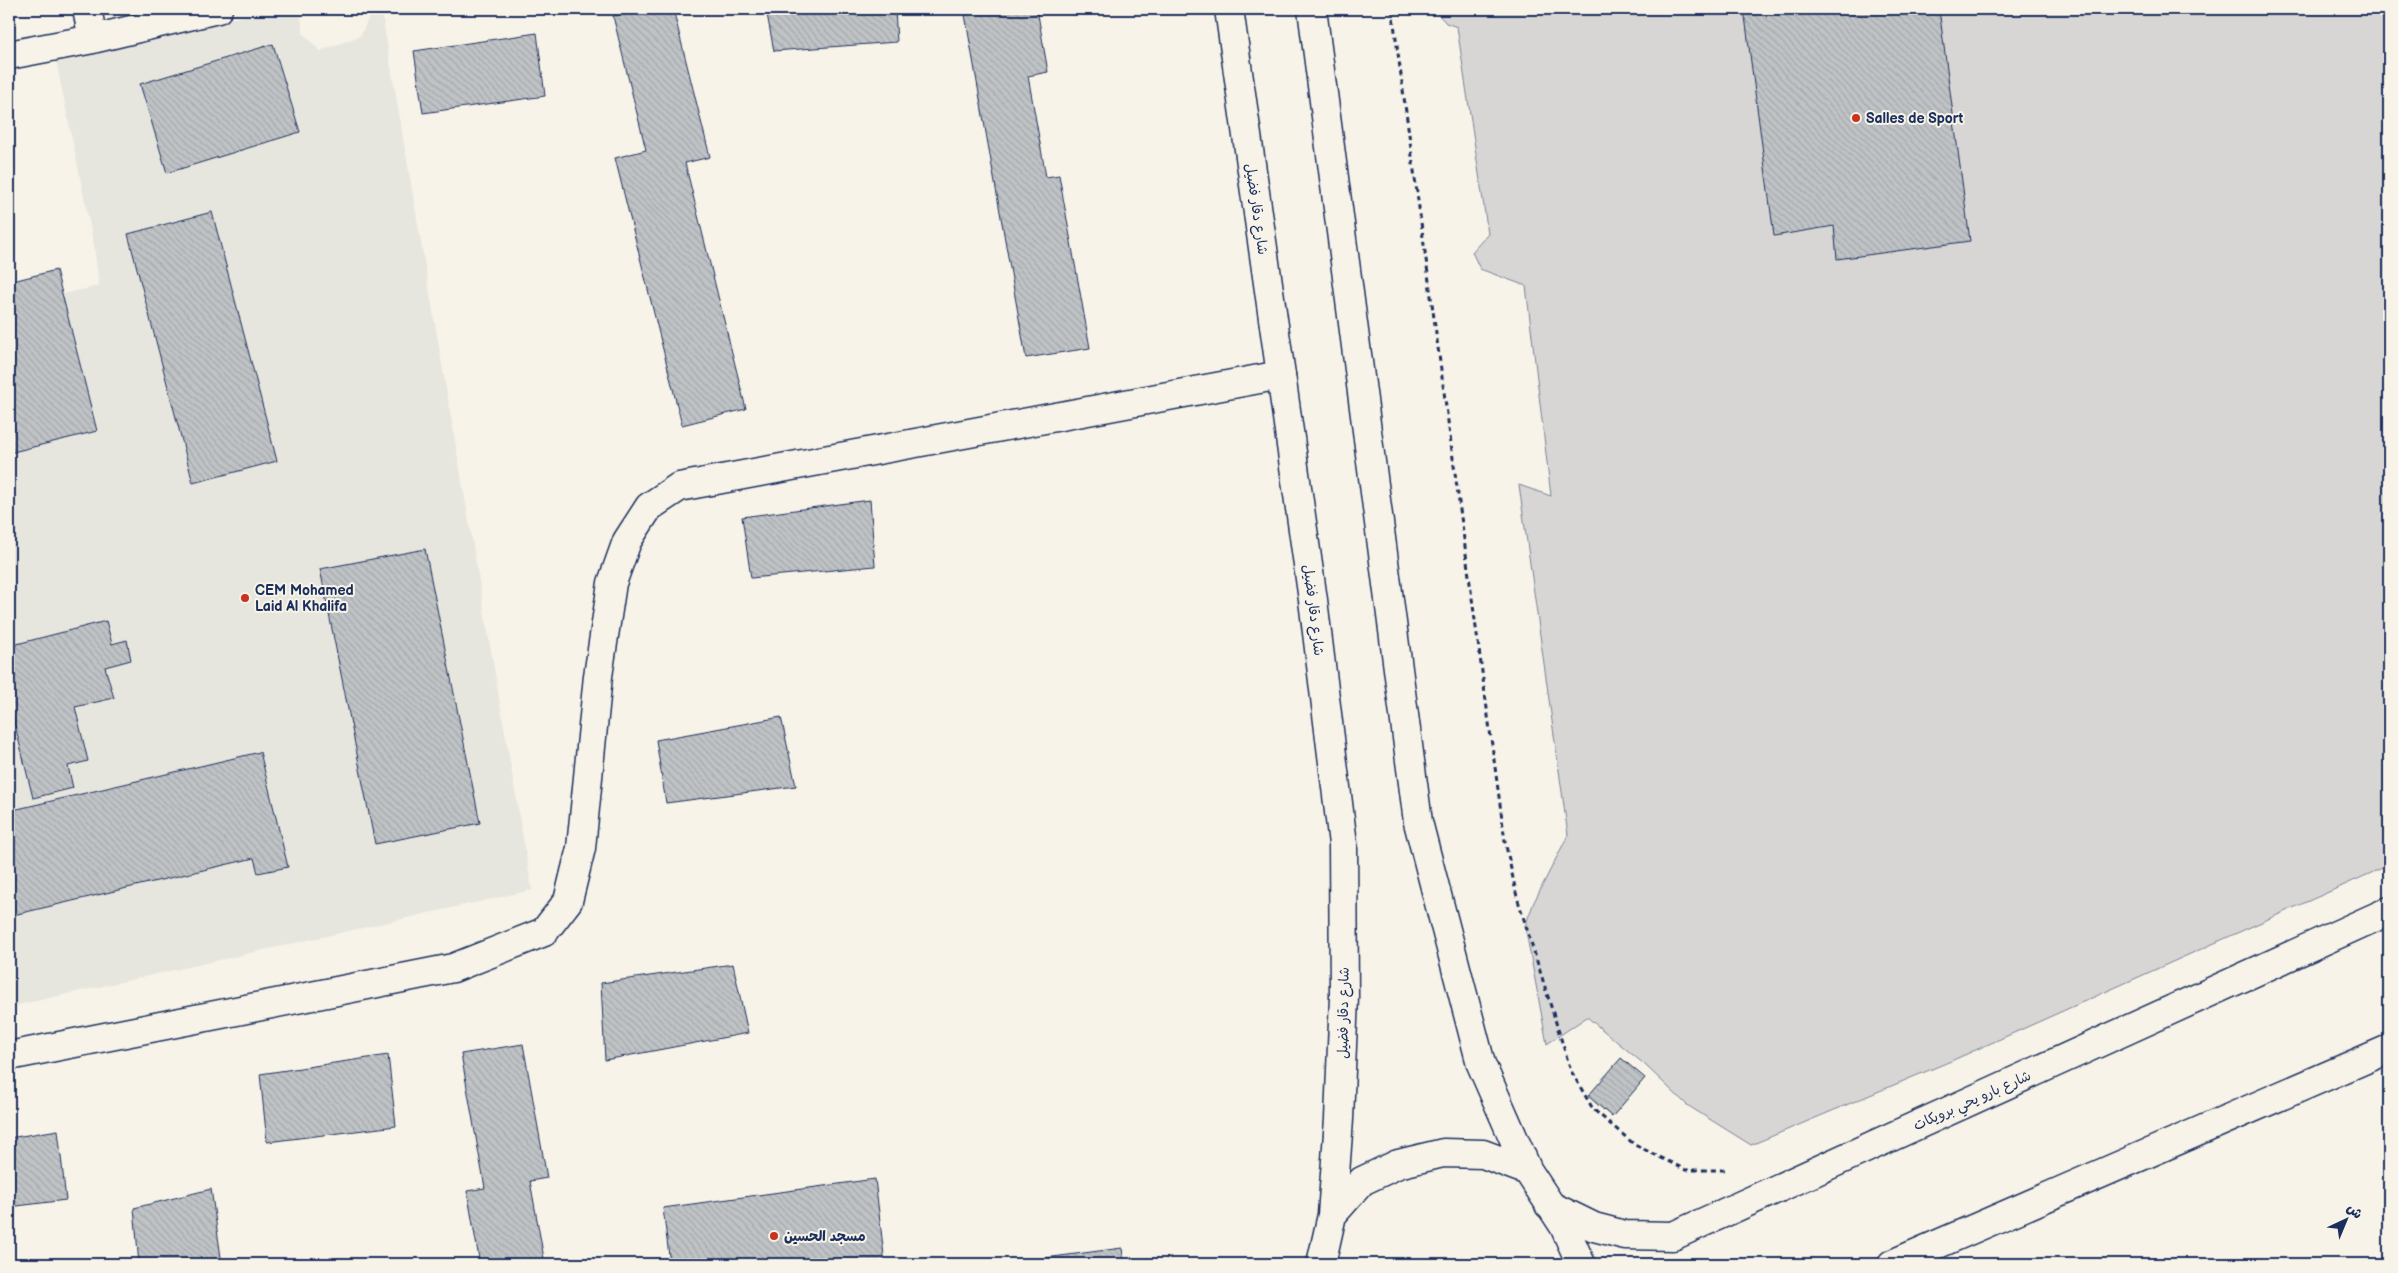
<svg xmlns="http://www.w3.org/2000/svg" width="2398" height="1273" font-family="'Balsamiq Sans','Playpen Sans Arabic',sans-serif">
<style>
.built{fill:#e6e5de}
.garden{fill:#d7d6d4;stroke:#798299}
.building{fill:url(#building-back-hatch);stroke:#1b2f5e}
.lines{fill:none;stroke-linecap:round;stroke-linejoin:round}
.minor-casing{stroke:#1b2f5e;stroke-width:31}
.major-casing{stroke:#1b2f5e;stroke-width:31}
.path{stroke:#1b2f5e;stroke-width:3;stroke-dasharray:5 4;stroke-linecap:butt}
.minor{stroke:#f7f3e8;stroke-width:28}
.major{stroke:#f7f3e8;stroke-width:28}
.poi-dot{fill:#c8321e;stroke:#f7f3e8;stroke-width:2}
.labels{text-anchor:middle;stroke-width:4;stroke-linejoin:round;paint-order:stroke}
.poi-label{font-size:14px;font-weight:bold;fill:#1b2f5e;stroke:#f7f3e8;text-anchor:start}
.street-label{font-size:14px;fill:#1b2f5e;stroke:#f7f3e8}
</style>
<defs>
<pattern id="building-back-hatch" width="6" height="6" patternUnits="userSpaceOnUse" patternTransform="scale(1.25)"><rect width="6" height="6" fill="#c0c3c5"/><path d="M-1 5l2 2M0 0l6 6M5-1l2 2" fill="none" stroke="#a4a8ac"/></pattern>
</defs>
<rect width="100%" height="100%" fill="#f7f3e8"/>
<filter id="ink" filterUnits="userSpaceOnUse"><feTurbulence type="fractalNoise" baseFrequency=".02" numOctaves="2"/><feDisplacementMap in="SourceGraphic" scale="10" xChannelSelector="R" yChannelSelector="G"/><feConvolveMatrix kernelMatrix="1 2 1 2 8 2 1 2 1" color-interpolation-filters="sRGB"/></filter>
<g filter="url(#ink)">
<path class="built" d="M300,9L303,33L320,51L360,36L373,9H381L532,890L9,1007V306L99,286L94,245L54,51L255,14Z"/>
<path class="garden" d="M1441,9H2389V865L1951,1061L1751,1145L1687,1105L1644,1064L1587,1017L1547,1044L1525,926L1534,902L1568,835L1519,485L1551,496L1526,286L1480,269L1472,252L1488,234L1457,27L1446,23L1439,15Z"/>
<path class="building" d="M644,9H673L710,157L685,163L746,409L682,425L615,158L646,150L613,16Z
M766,9H895L897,42L774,51Z
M964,9H1037L1048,72L1028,76L1046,177L1059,175L1090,348L1026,358Z
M1744,9H1939L1970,241L1837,259L1834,226L1774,236Z
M537,33L545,96L423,113L414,51Z
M273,44L300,132L167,173L140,84Z
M212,212L277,461L193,483L128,234Z
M56,270L97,431L9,453V282Z
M870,500L875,566L751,578L742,517Z
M425,549L480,823L375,844L320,569Z
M106,621L112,644L127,640L131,660L105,667L114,698L75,707L88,761L68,766L73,788L33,798L9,701V646Z
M781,717L796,786L666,803L656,740Z
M260,752L288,867L258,873L254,858L9,916V811Z
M733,964L748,1033L605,1060L601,983Z
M523,1044L547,1178L530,1181L545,1264H480L467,1191L485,1188L461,1054Z
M388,1055L396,1126L267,1142L260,1074Z
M1621,1058L1645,1078L1612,1117L1588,1096Z
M58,1130L66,1200L9,1207V1138Z
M875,1179L885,1264H670L663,1208Z
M211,1189L222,1264H139L134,1208Z
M1122,1248L1124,1264H999Z"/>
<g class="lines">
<defs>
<path id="minor" d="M87,9L93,39
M9,55L93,39L218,9
M9,1056L453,968L544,932L568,901L581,848L598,676L612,583L627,541L649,507L679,487L1281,375"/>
<path id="major" d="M1229,9L1313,600L1343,844L1344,997L1339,1119L1332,1215
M1312,9L1418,822L1481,1064L1528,1171
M1549,1205L1594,1227L1625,1235L1673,1236L2389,911
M1321,1264L1332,1215L1362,1181L1398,1164L1443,1153L1483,1154L1528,1171L1564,1226L1581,1264
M1892,1264L2389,1049"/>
</defs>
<use href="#minor" class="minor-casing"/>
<use href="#major" class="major-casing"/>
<path class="path" d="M1392,9L1505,841L1517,897L1571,1071L1593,1109L1635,1145L1686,1170H1727"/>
<use href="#minor" class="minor"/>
<use href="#major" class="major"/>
</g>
</g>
<g class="poi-dot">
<circle cx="1856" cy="118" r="5"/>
<circle cx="245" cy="598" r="5"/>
<circle cx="774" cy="1236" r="5"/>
</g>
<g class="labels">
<g class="poi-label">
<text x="1866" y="123">Salles de Sport</text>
<text x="255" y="595">CEM Mohamed<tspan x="255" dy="16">Laid Al Khalifa</tspan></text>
<text x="784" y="1241">مسجد الحسين</text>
</g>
<g class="street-label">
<text transform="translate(1257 209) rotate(82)" y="5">شارع دقار فضيل</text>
<text transform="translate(1314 610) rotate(83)" y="5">شارع دقار فضيل</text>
<text transform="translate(1343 1013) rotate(-89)" y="5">شارع دقار فضيل</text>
<text transform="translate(1972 1100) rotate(-24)" y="5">شارع بارو يحي برويكات</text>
</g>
</g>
<rect width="2398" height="1273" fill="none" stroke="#f7f3e8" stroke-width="30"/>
<rect x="15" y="15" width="2368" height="1243" fill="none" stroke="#1b2f5e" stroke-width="2" filter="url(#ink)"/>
<g transform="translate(2346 1220) rotate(44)" stroke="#f7f3e8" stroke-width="4" paint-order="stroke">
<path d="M0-4L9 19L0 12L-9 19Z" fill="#1b2f5e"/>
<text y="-8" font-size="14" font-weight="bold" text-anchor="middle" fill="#1b2f5e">ش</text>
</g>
</svg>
